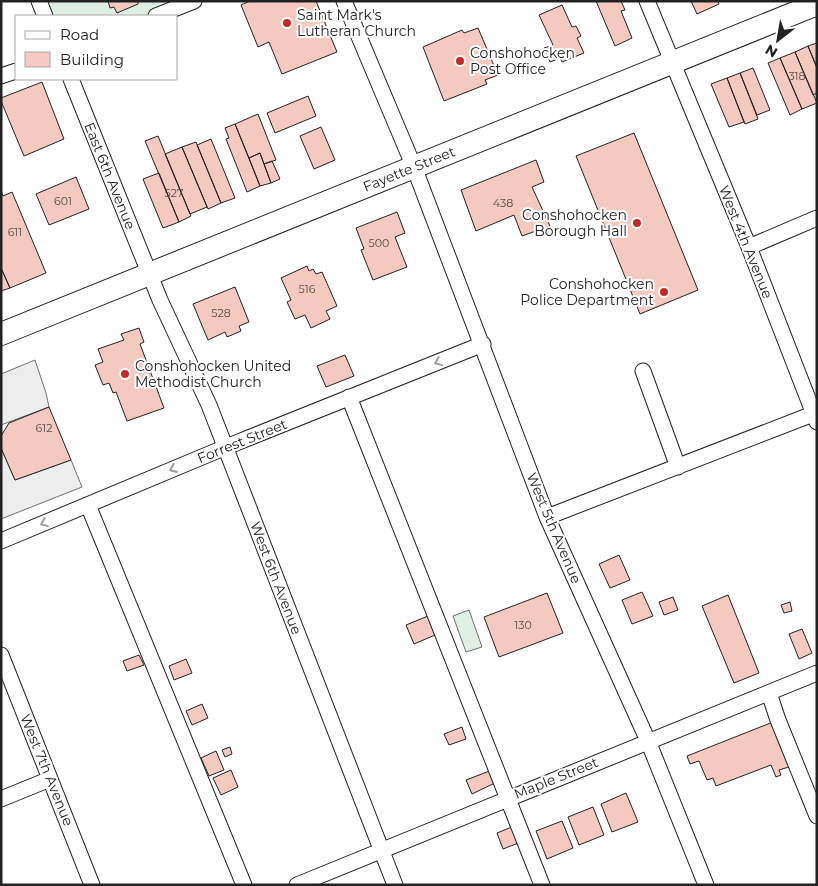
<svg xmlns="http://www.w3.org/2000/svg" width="818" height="886" font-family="Montserrat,sans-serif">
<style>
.green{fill:#e0efe3;stroke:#6f6f6f}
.parking{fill:#ededed;stroke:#6f6f6f}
.building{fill:#f3c9c0;stroke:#222}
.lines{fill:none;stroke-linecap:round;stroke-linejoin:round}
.street-casing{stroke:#222;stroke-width:17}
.primary-casing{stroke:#222;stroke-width:24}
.street{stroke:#fff;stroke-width:15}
.primary{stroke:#fff;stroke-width:22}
.oneway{stroke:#9c9c9c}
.poi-dot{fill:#c62828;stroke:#fff;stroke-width:2}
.labels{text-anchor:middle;stroke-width:4;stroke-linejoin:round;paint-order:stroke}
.number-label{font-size:11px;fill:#564c4a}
.poi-label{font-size:14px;fill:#222;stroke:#fff;text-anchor:start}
.street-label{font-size:14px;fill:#222;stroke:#fff}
</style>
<rect width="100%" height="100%" fill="#fff"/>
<path class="green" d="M39,1H194L156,16H45Z
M469,610L482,647L466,652L453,616Z"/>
<path class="parking" d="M35,360L46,393L49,407L1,425V374Z
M1,448L15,480L71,460L82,487L1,519Z"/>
<path class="building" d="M108,1H138V4L117,13L114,7L110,8Z
M250,1H316L337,52L282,74L269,42L258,47L241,5Z
M596,1H621L625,10L621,11L632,38L615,46Z
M691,1H718L719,4L697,14Z
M562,5L572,27L576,26L581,36L577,38L584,53L562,62L560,58L550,62L544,48L553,45L539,15Z
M478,28L498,75L485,80L487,84L444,101L423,47L462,30L464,33Z
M817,43V68L808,46Z
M808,46L817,68V93L813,95L795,52Z
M795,52L817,103L802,109L780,58Z
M780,58L802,109L790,115L768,63Z
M753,68L770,110L757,115L740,73Z
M740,73L758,119L745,124L727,78Z
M727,78L744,122L729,127L711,84Z
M42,82L64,139L24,156L1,101V98Z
M308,96L316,116L275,133L267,113Z
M258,114L276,160L264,164L260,153L249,158L235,124Z
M235,124L260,186L247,192L226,139L229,138L225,128Z
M321,127L335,160L314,169L300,136Z
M634,133L698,290L640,314L576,156Z
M158,136L191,216L179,222L145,141Z
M211,139L235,198L221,203L197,145Z
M196,142L221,203L208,209L182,147Z
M182,147L207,207L190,214L165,154Z
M260,153L271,183L260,186L249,158Z
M536,160L544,182L532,187L550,226L522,236L514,215L476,231L461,190Z
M272,161L280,179L271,183L264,164Z
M159,173L179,222L163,228L143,179Z
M76,177L89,209L49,225L36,194Z
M1,191L3,196L12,192L46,273L10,288L1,268Z
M397,212L405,233L395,237L407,267L373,280L361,250L364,249L356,228Z
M307,266L309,271L313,269L316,274L322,272L337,306L326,311L330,319L311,328L305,315L295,319L287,302L291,300L281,278Z
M1,268L10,288L1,291Z
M235,287L249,322L239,326L241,331L227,337L225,332L208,340L193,304Z
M139,328L144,342L140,344L164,408L127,421L116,392L113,393L109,383L103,385L95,365L103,362L98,349L124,340L121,334Z
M345,355L354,376L326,387L317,366Z
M49,407L71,460L15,480L1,448V436L9,423Z
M619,555L630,580L610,588L599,564Z
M642,592L653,616L632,624L622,600Z
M547,593L563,633L499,657L484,617Z
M728,595L759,673L734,683L702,606Z
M673,597L678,610L664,615L659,602Z
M790,602L792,611L784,613L781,605Z
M428,616L435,635L414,644L406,625Z
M802,629L812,653L799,659L789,634Z
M139,655L144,665L127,671L123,661Z
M186,659L192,673L174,680L169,666Z
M202,704L208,718L192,725L186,711Z
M773,722L792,766L779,770L781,775L776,777L771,765L716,786L713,778L707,780L699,761L690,764L687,756Z
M462,727L466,739L449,745L444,734Z
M230,747L232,754L225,757L222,750Z
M216,751L224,770L209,776L201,758Z
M231,770L238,787L221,795L213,778Z
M492,770L497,782L472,794L466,780Z
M626,793L638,822L612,832L601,804Z
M593,807L604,835L579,845L568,817Z
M562,821L573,848L547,859L536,831Z
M514,826L521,842L503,849L497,833Z"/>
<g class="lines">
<defs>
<path id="street" d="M39,1L45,16
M344,1L414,167L547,517L648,741L706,885
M647,1L749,247L817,422
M156,16L194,1
M1,76L16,71
M71,79L160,300L209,405L395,885
M749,247L817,218
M643,371L678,467
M349,397L542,885
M88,505L244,885
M547,517L813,414
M1,541L226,447L483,344
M1,655L92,885
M769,693L778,720L817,816
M1,799L50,779
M297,885L817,673"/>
<path id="primary" d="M1,334L817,4"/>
</defs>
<use href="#street" class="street-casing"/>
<use href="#primary" class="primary-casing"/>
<use href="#street" class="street"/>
<use href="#primary" class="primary"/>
</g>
<defs><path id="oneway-chevron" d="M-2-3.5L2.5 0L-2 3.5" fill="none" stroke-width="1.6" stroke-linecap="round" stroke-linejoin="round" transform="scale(1.25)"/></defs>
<g class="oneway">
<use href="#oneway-chevron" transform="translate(438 362) rotate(158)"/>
<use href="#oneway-chevron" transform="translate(173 469) rotate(157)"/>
<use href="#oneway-chevron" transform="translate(44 523) rotate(158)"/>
</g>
<g class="poi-dot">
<circle cx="287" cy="23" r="5"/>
<circle cx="460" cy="61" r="5"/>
<circle cx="637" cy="223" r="5"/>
<circle cx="664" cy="292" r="5"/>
<circle cx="125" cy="374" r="5"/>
</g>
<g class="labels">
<g class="number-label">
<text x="797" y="80">318</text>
<text x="174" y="197">527</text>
<text x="63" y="205">601</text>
<text x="503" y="207">438</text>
<text x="15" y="236">611</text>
<text x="379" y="247">500</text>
<text x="307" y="293">516</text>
<text x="221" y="317">528</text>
<text x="44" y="432">612</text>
<text x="523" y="629">130</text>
</g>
<g class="poi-label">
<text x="297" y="20">Saint Mark's<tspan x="297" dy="16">Lutheran Church</tspan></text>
<text x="470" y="58">Conshohocken<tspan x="470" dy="16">Post Office</tspan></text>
<text x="627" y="220" text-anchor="end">Conshohocken<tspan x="627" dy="16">Borough Hall</tspan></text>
<text x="654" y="289" text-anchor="end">Conshohocken<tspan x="654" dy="16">Police Department</tspan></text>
<text x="135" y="371">Conshohocken United<tspan x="135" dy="16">Methodist Church</tspan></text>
</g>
<g class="street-label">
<text transform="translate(409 169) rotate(-22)" y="5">Fayette Street</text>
<text transform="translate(110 176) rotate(68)" y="5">East 6th Avenue</text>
<text transform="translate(746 242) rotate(68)" y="5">West 4th Avenue</text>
<text transform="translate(242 441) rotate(-22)" y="5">Forrest Street</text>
<text transform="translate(554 528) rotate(67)" y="5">West 5th Avenue</text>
<text transform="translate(276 578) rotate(69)" y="5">West 6th Avenue</text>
<text transform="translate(47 770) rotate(68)" y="5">West 7th Avenue</text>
<text transform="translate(556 778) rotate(-22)" y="5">Maple Street</text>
</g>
</g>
<rect width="818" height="886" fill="none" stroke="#222222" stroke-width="5"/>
<rect x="15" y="15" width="162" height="65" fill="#ffffff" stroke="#a7a7a7"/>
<rect x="25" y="31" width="25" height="8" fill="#ffffff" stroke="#a7a7a7"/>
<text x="60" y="40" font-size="15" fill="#222222">Road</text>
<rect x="25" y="52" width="25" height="15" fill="#f3c9c0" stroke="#a7a7a7"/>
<text x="60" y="65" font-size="15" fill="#222222">Building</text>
<g transform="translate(778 40) rotate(211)" stroke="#ffffff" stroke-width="4" paint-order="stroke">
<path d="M0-4L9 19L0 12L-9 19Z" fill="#222222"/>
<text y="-8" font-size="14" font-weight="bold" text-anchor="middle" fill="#222222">N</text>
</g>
</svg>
